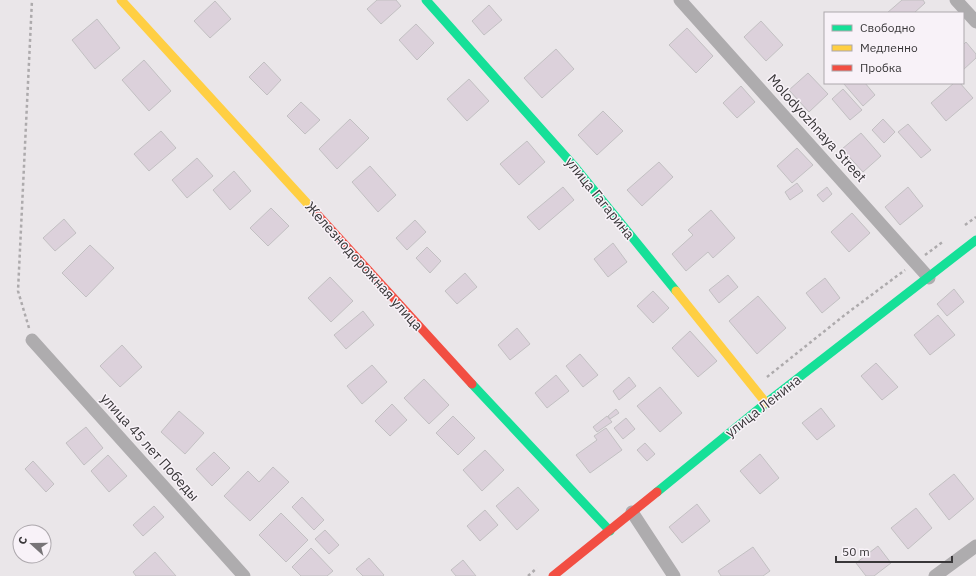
<svg xmlns="http://www.w3.org/2000/svg" width="976" height="576" font-family="'IBM Plex Sans',sans-serif">
<style>
.building{fill:#dcd1db;stroke:#c2c0c2}
.lines{fill:none;stroke-linecap:round;stroke-linejoin:round}
.path{stroke:#adaaac;stroke-width:2.5;stroke-dasharray:3 3;stroke-linecap:butt}
.street{stroke:#aeacae;stroke-width:13}
.fast{stroke:#16e098;stroke-width:9}
.slow{stroke:#ffcf43;stroke-width:9}
.jam{stroke:#f24e42;stroke-width:9}
.labels{text-anchor:middle;stroke-width:3;stroke-linejoin:round;paint-order:stroke}
.street-label{font-size:14px;fill:#393739;stroke:#f8f2f8}
</style>
<rect width="100%" height="100%" fill="#eae6e9"/>
<path class="building" d="M377,0H396L401,6L381,24L367,9Z
M902,0H923L925,3L914,13H887Z
M215,1L231,19L210,38L194,21Z
M489,5L502,20L484,35L472,21Z
M97,19L120,48L95,69L72,40Z
M761,21L783,45L766,61L744,37Z
M416,24L434,43L417,60L399,40Z
M687,28L713,56L696,73L669,45Z
M966,42L976,54V58L963,70V45Z
M556,49L574,69L542,98L524,78Z
M144,60L171,91L149,111L122,80Z
M264,62L281,80L267,95L249,77Z
M808,73L828,94L809,112L789,90Z
M469,79L489,101L467,121L447,99Z
M845,83H865L875,95L863,106L844,84Z
M954,83H960L973,98L946,121L931,103Z
M741,86L755,102L737,118L723,103Z
M843,89L862,110L850,120L832,99Z
M301,102L320,120L305,134L287,116Z
M603,111L623,131L597,155L578,135Z
M350,119L369,138L337,169L319,149Z
M883,119L895,132L884,143L872,130Z
M908,124L931,150L921,158L898,132Z
M161,131L176,148L149,171L134,154Z
M861,133L881,156L863,172L842,149Z
M527,141L545,162L519,185L500,164Z
M797,148L813,165L792,183L777,166Z
M197,158L213,176L187,198L172,180Z
M659,162L673,177L642,206L627,190Z
M370,166L396,195L378,212L352,182Z
M234,171L251,191L230,210L213,190Z
M797,183L803,191L790,200L785,192Z
M563,187L574,200L539,230L527,217Z
M827,187L832,194L823,202L817,195Z
M908,187L923,206L900,225L885,207Z
M271,208L289,226L268,246L250,228Z
M711,210L735,238L713,258L708,252L686,271L672,254L693,235L688,230Z
M852,213L870,233L849,252L831,232Z
M64,219L76,233L55,251L43,238Z
M415,220L426,232L407,250L396,238Z
M613,243L627,262L608,277L594,259Z
M90,245L114,268L86,297L62,273Z
M427,247L441,261L430,273L416,258Z
M465,273L477,287L457,304L445,291Z
M728,275L738,287L719,303L709,290Z
M330,277L353,301L331,322L308,298Z
M825,278L840,298L822,313L806,293Z
M954,289L964,302L947,316L937,304Z
M653,291L669,308L653,323L637,306Z
M758,296L786,328L757,354L729,321Z
M363,311L374,325L346,349L334,335Z
M938,315L955,335L930,355L914,335Z
M517,328L530,344L510,360L498,345Z
M690,331L717,361L698,377L672,348Z
M122,345L142,367L120,387L100,366Z
M580,354L598,375L583,387L566,366Z
M876,363L898,387L882,400L861,376Z
M372,365L387,382L362,404L347,386Z
M556,375L569,391L547,408L535,393Z
M629,377L636,386L619,400L613,391Z
M424,379L449,405L429,424L404,398Z
M660,387L682,413L660,432L637,406Z
M392,404L407,420L390,436L375,421Z
M821,408L835,426L817,440L802,423Z
M616,409L619,413L610,419L608,416Z
M179,411L204,433L185,454L161,432Z
M453,416L475,438L458,455L436,433Z
M607,416L612,422L597,432L593,427Z
M626,418L635,429L623,439L614,428Z
M86,427L103,448L84,465L66,443Z
M606,428L622,450L590,473L576,455L597,440L594,436Z
M645,443L655,454L647,461L637,450Z
M485,450L504,470L482,491L463,470Z
M214,452L230,468L212,486L196,469Z
M760,454L779,478L760,494L740,471Z
M108,455L127,476L109,492L91,471Z
M33,461L54,484L46,492L25,469Z
M273,467L289,482L250,521L224,496L248,471L259,482Z
M954,474L974,499L949,520L929,494Z
M518,487L539,510L517,530L496,506Z
M302,497L324,520L314,530L292,507Z
M697,504L710,521L682,543L669,527Z
M154,506L164,517L143,536L133,525Z
M916,508L932,528L908,549L891,528Z
M485,510L498,525L480,541L467,526Z
M281,513L308,540L286,562L259,535Z
M325,530L339,545L329,554L315,539Z
M878,546L891,563L874,576H866L856,563Z
M753,547L770,571L763,576H721L718,571Z
M311,548L333,571L327,576H301L292,567Z
M155,552L176,576H136L133,572Z
M369,558L384,575L383,576H363L356,569Z
M463,560L476,576H456L451,570Z"/>
<g class="lines">
<path class="path" d="M965,225L976,217
M925,255L944,241
M29,328L18,291L32,0
M767,377L846,314L905,270
M528,576L537,568"/>
<path class="street" d="M680,0L929,278
M956,0L976,22
M32,340L244,576
M632,512L674,576
M935,576L976,546"/>
<path class="fast" d="M426,0L575,167L676,291
M472,384L610,531
M657,492L766,403L976,240"/>
<path class="slow" d="M121,0L316,213
M676,291L766,403"/>
<path class="jam" d="M316,213L472,384
M553,576L657,492"/>
</g>
<g class="labels">
<g class="street-label">
<text transform="translate(817 128) rotate(48)" y="5">Molodyozhnaya Street</text>
<text transform="translate(600 198) rotate(51)" y="5">улица Гагарина</text>
<text transform="translate(364 266) rotate(48)" y="5">Железнодорожная улица</text>
<text transform="translate(763 406) rotate(-38)" y="5">улица Ленина</text>
<text transform="translate(150 447) rotate(48)" y="5">улица 45 лет Победы</text>
</g>
</g>
<rect x="824" y="12" width="140" height="72" fill="#f8f2f8" stroke="#aca7ac"/>
<rect x="832" y="25" width="20" height="6" fill="#16e098" stroke="#aca7ac"/>
<text x="860" y="32" font-size="12" fill="#393739">Свободно</text>
<rect x="832" y="45" width="20" height="6" fill="#ffcf43" stroke="#aca7ac"/>
<text x="860" y="52" font-size="12" fill="#393739">Медленно</text>
<rect x="832" y="65" width="20" height="6" fill="#f24e42" stroke="#aca7ac"/>
<text x="860" y="72" font-size="12" fill="#393739">Пробка</text>
<g transform="translate(32 544) rotate(291)"><circle r="19" fill="#f8f2f8" stroke="#aca7ac"/>
<path d="M0-3L7 15L0 10L-7 15Z" fill="#777477"/>
<text y="-6" font-size="11" font-weight="bold" text-anchor="middle" fill="#393739">С</text>
</g>
<path d="M836 556v6h116v-6" fill="none" stroke="#393739" stroke-width="2"/>
<text x="842" y="556" font-size="12" fill="#393739" stroke="#f8f2f8" stroke-width="3" paint-order="stroke">50 m</text>
</svg>
